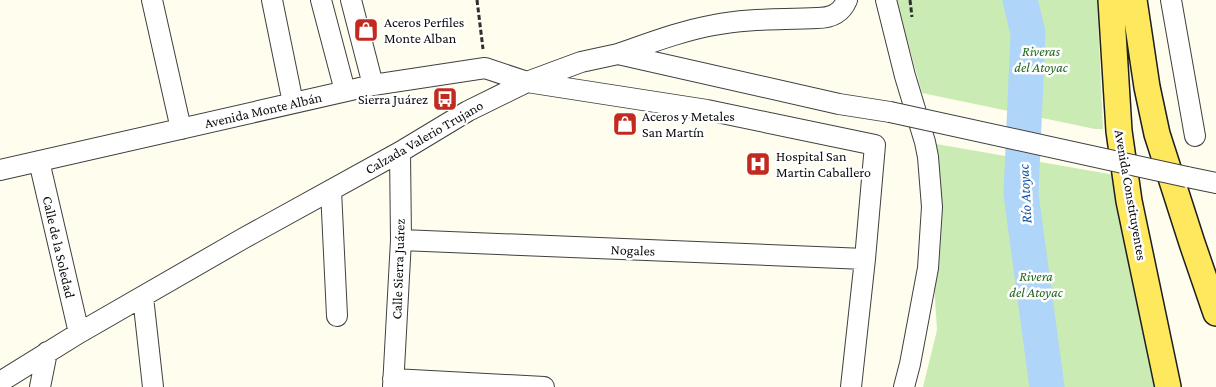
<svg xmlns="http://www.w3.org/2000/svg" width="1216" height="387" font-family="'Crimson Pro',serif">
<style>
.green{fill:#cbebb5}
.lines{fill:none;stroke-linecap:round;stroke-linejoin:round}
.river{stroke:#afd5f8;stroke-width:35}
.minor-casing{stroke:#404040;stroke-width:22}
.major-casing{stroke:#1e1e1e;stroke-width:28}
.path{stroke:#2f2f2f;stroke-width:3;stroke-dasharray:5 2.5;stroke-linecap:butt}
.minor{stroke:#fff;stroke-width:20}
.major{stroke:#fde85e;stroke-width:25}
.minor-bridge-casing{stroke:#404040;stroke-width:22;stroke-linecap:butt}
.minor-bridge{stroke:#fff;stroke-width:20}
.labels{text-anchor:middle;stroke-width:5;stroke-linejoin:round;paint-order:stroke}
.poi-label{font-size:14px;fill:#0d0d0d;stroke:#fff;text-anchor:start}
.park-label{font-size:14px;font-style:italic;fill:#22671b;stroke:#fff}
.street-label{font-size:14px;fill:#0d0d0d;stroke:#fff}
.water-label{font-size:15px;font-style:italic;fill:#1254a3;stroke:#fff}
</style>
<rect width="100%" height="100%" fill="#fffded"/>
<path class="green" d="M896,0H1097L1103,129H1095L922,93Z
M925,142L1115,175L1163,387H923L937,330Z"/>
<g class="lines">
<path class="river" d="M1020,0L1028,33L1021,194L1047,387"/>
<defs>
<path id="minor" d="M152,0L181,129
M272,0L293,103
M321,0L345,91
M351,0L373,85
M886,0L905,76L925,142L928,157L932,207L928,268L910,364L904,387
M1171,0L1195,136
M618,54C650,43 681,31 714,25C748,18 782,20 817,18C831,18 841,14 847,0
M39,161L79,333
M0,170L373,85L485,68L527,82L707,110L875,145L865,259L851,387
M1187,177L1216,183
M331,190L337,316
M401,240L865,259
M143,297L153,387
M393,379L544,387
M0,382L79,333L244,238L400,152L468,111L527,82L581,62L618,54L839,104L890,112
M40,387L47,352
M393,387L401,240L400,152"/>
<path id="major" d="M1111,0L1119,131L1129,201L1168,387
M1134,0L1147,87L1157,134L1192,243L1216,313"/>
</defs>
<use href="#minor" class="minor-casing"/>
<use href="#major" class="major-casing"/>
<path class="path" d="M477,0L483,49
M910,0L912,17"/>
<use href="#minor" class="minor"/>
<use href="#major" class="major"/>
<defs>
<path id="minor-bridge" d="M890,112L1187,177"/>
</defs>
<use href="#minor-bridge" class="minor-bridge-casing"/>
<use href="#minor-bridge" class="minor-bridge"/>
</g>
<defs>
<symbol id="shop-square" viewBox="-11 -11 22 22"><rect x="-9" y="-9" width="18" height="18" rx="4" fill="#c22a20" stroke="#fff"/><path d="M-5-2.5h2.3a2.7 3.5 0 0 1 5.4 0H5L5.5 6h-11ZM-1.5-2.5h3a1.5 2.3 0 0 0-3 0Z" fill="#fff"/></symbol>
<symbol id="bus-square" viewBox="-11 -11 22 22"><rect x="-9" y="-9" width="18" height="18" rx="4" fill="#c22a20" stroke="#fff"/><path d="M-5-6H5V4H4V6H2V4H-2V6H-4V4H-5ZM-3.5-4V0h7V-4ZM-3.5 1.2v1.5H-2V1.2ZM2 1.2v1.5H3.5V1.2Z" fill="#fff"/></symbol>
<symbol id="hospital-square" viewBox="-11 -11 22 22"><rect x="-9" y="-9" width="18" height="18" rx="4" fill="#c22a20" stroke="#fff"/><path d="M-5-5h3v3.5h4V-5h3V5h-3V1.5h-4V5h-3Z" fill="#fff"/></symbol>
</defs>
<g fill-rule="evenodd">
<use href="#shop-square" x="352" y="16" width="28" height="28"/>
<use href="#bus-square" x="431" y="85" width="28" height="28"/>
<use href="#shop-square" x="611" y="110" width="28" height="28"/>
<use href="#hospital-square" x="744" y="150" width="28" height="28"/>
</g>
<g class="labels">
<g class="poi-label">
<text x="384" y="27">Aceros Perfiles<tspan x="384" dy="16">Monte Alban</tspan></text>
<text x="428" y="104" text-anchor="end">Sierra Juárez</text>
<text x="642" y="121">Aceros y Metales<tspan x="642" dy="16">San Martín</tspan></text>
<text x="776" y="161">Hospital San<tspan x="776" dy="16">Martin Caballero</tspan></text>
</g>
<g class="park-label">
<text x="1041" y="56">Riveras<tspan x="1041" dy="16">del Atoyac</tspan></text>
<text x="1036" y="281">Rivera<tspan x="1036" dy="16">del Atoyac</tspan></text>
</g>
<g class="street-label">
<text transform="translate(263 110) rotate(-13)" y="5">Avenida Monte Albán</text>
<text transform="translate(424 137) rotate(-30)" y="5">Calzada Valerio Trujano</text>
<text transform="translate(1131 195) rotate(80)" y="5">Avenida Constituyentes</text>
<text transform="translate(59 247) rotate(77)" y="5">Calle de la Soledad</text>
<text transform="translate(633 250) rotate(2)" y="5">Nogales</text>
<text transform="translate(398 269) rotate(-88)" y="5">Calle Sierra Juárez</text>
</g>
<g class="water-label">
<text transform="translate(1025 194) rotate(-93)" y="5">Río Atoyac</text>
</g>
</g>
</svg>
